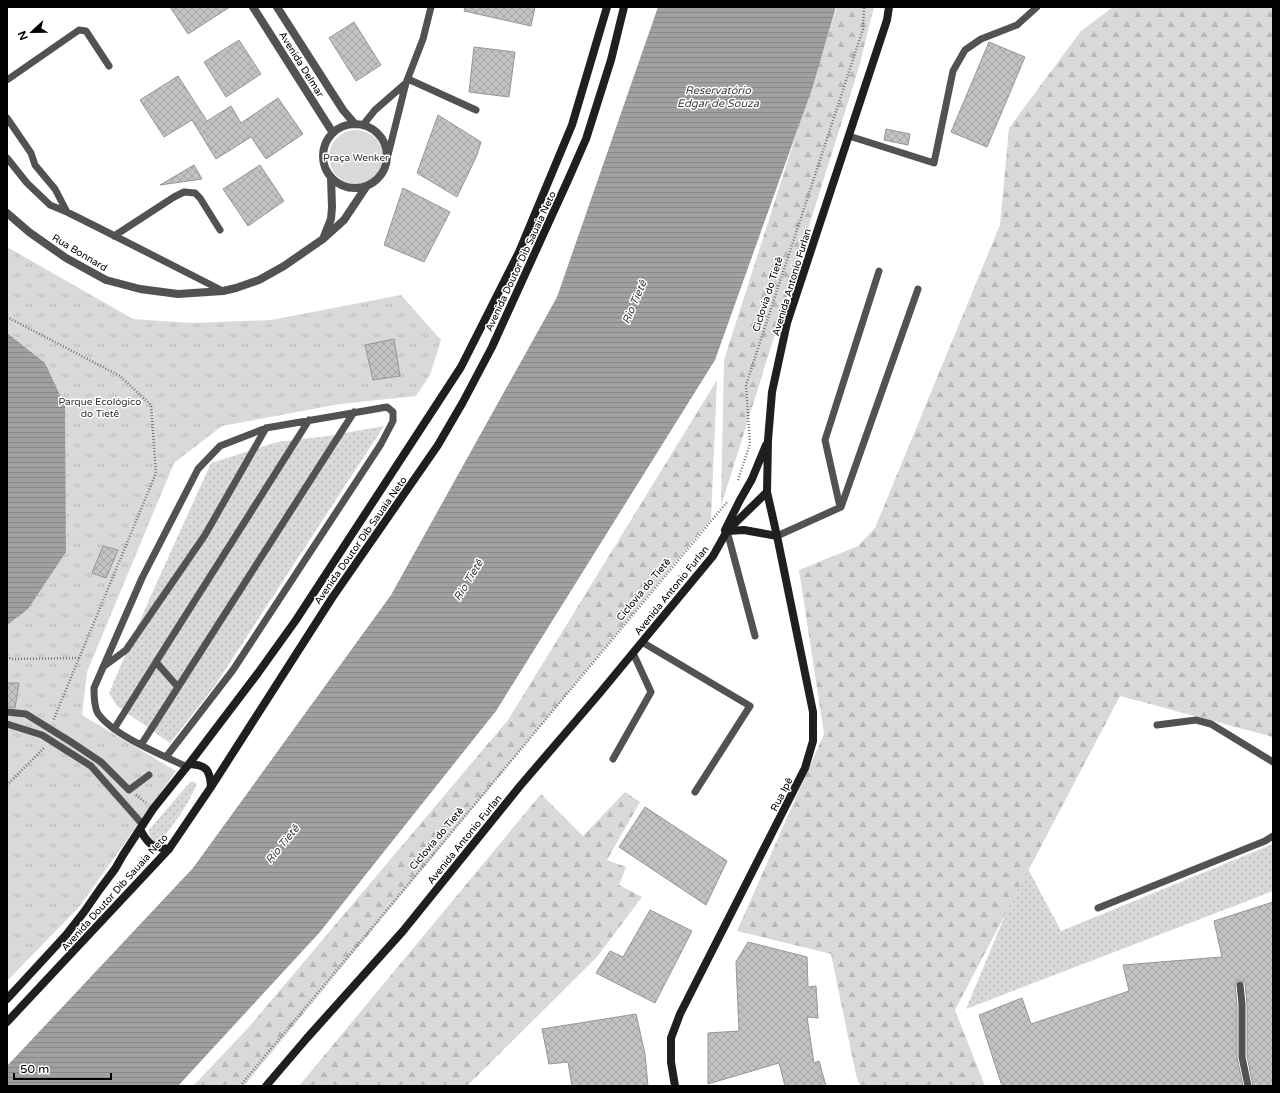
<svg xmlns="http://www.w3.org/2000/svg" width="1280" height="1093" font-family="'Varela Round',sans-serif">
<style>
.grass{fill:url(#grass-dots)}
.forest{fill:url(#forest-firs)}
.park{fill:url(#park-tufts)}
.garden{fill:#d9d9d9}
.water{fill:url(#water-rules)}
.building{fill:url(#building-cross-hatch);stroke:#969696}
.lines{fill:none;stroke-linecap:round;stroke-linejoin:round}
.path{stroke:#747474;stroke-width:2.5;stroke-dasharray:1 2;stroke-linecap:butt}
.lane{stroke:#525252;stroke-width:7}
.street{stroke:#525252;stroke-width:8}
.secondary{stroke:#1f1f1f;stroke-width:8}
.labels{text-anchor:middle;stroke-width:3;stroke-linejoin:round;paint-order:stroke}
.street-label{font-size:10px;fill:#000;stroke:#fff}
.park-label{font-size:10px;fill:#303030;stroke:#fff}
.water-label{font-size:11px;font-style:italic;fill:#414141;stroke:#fff}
</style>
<defs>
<pattern id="grass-dots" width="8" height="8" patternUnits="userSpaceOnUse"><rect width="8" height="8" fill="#d9d9d9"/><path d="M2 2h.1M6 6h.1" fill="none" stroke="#b8b8b8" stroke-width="1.8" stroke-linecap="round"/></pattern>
<pattern id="forest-firs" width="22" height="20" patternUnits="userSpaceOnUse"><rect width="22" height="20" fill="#d9d9d9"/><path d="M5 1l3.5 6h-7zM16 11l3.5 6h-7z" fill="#b8b8b8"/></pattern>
<pattern id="park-tufts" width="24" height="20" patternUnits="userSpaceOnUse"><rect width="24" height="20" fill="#d9d9d9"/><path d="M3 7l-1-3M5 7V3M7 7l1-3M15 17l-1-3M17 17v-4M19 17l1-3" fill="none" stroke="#b8b8b8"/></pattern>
<pattern id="water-rules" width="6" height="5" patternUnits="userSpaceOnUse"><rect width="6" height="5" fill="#a0a0a0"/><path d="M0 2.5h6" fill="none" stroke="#888"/></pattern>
<pattern id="building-cross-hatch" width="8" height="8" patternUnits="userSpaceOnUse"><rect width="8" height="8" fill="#c2c2c2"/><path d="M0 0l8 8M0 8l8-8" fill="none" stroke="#a5a5a5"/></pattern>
</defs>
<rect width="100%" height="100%" fill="#fff"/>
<path class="grass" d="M384,426L214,687L170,743L117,706L109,693L148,602L211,463L277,442L328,436Z
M193,781L197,784C188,805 174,825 158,843L150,841L149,830L189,783Z
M1273,844V891L966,1009L1026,865L1061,931Z"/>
<path class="forest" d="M837,7H874L859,67L721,506L724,360Z
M1113,7H1273V737L1120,696L955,1010L985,1086H860L856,1075L831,954L737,931L824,734L799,570L858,546L875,528L1000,225L1009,128L1081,31Z
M717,380L711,519L244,1086H193L249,1027L508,720Z
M625,792L640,802L607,860L626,867L619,885L642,897L597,957L467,1086H299L541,794L583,836Z"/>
<path class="park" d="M7,247L133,319L192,323L271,320L401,295L441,340L430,375L416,396L340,404L222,426L174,463L87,672L82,715L176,771L79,907L7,981Z"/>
<path class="garden" d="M329 157a27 27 0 1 1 54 0a27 27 0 1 1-54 0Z"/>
<path class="water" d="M658,7H836L812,89L715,360L496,711L320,932L178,1086H7V1066L193,868L391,595L557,297Z
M7,333L45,363L65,406L66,552L28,609L7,625Z"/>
<path class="building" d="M170,7H230L188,34Z
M465,7H535L531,26L464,11Z
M354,22L381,65L356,81L329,38Z
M239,40L261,74L226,97L204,62Z
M989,42L1025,57L987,147L951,132Z
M474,47L515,52L509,97L469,92Z
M178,76L207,121L231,106L241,123L278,98L303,134L266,159L251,137L216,159L192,120L164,137L140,100Z
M438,115L481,142L477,155L457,197L417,173Z
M886,129L910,134L908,145L884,140Z
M194,165L202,179L160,185Z
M260,165L284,201L248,226L223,189Z
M403,188L450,212L424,262L384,245Z
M394,339L400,376L373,380L365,345Z
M103,546L118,550L106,578L92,573Z
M7,683H19L15,708L7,707Z
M645,807L727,861L706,905L619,847Z
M1273,902V1086H1253L1247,1056V1004L1245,984L1244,982L1240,980L1237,981L1235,985L1237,1004V1057L1243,1086H1002L979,1015L1022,998L1031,1024L1129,991L1123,965L1222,957L1214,921Z
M650,910L692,931L655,1003L596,973L610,951L623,957Z
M748,942L807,957L808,987L816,986L818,1018L807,1017L814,1063L819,1061L826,1086H785L779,1063L708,1084V1033L739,1031L736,962Z
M636,1014L645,1054L648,1086H572L568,1062L549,1064L542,1029Z"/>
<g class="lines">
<path class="path" d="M7,317L120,376L151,405L156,473L53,721
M738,480L750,444L746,385L863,29L864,7
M7,656L11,659L79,658
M7,785L45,747
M136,795L146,803
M240,1086L727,502"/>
<path class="lane" d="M408,79L476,110
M7,80L79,30L86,31L109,66
M7,118L31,153L35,165L55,189L67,212
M363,125L375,110L406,83
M849,136L934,163L953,71L965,50L981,39L1017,25L1037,7
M388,155L406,83L423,39L431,7
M7,158L27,183L50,205L67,212L103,230L223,291
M114,236L174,197L184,192L195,193L200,198L220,230
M840,507L825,440L879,271
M727,531L755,636
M777,536L841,507L918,289
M642,642L750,706L695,792
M156,662L177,686
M103,667L126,650L205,535L266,428
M7,712L26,714L71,742L101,762L129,790L149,775
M7,724L42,735L91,766L143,825
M1157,725L1196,720L1211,724L1273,762
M114,729L156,662L309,420
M141,745L354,412
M166,757L233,670L381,444L393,421V412L387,407L266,428L220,446L198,469L142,578L94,688C94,696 94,709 99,715C115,736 162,755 187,767
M613,759L651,692L633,653
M1098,908L1265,841L1273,836
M1240,985L1242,1004V1057L1248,1086"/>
<path class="street" d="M253,7L333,133
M277,7L343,110L355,124
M323 156a32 32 0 1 1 64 0a32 32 0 1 1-64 0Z
M7,213L29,232L66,258L106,280L140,289L178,294L223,291L236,288L259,280L284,266L323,239L344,220L366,187
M323,239L331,219L332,207L331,177"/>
<path class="secondary" d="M725,530L740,500L752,479L766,445
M727,531L744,530L777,536
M189,764C207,765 210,770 211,787
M140,829C148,845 152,847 169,849
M7,999L66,935L84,912L100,889L115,869L123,855L153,809L189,764L258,673L296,620L461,367L519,252L572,125L607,7
M7,1022L169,849L211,787L332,598L438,445L463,402L492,347L568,180L586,139L611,60L624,7
M266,1086L307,1038L403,931L520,786L599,694L713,556L727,531L767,492
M675,1086L671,1062V1038L680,1014L805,768L813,741V712L777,536L767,492L768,440L772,392L787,323L887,20L889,7"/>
</g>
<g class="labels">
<g class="street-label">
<text transform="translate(302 64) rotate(58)" y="4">Avenida Delmar</text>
<text transform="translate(80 252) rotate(31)" y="4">Rua Bonnard</text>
<text transform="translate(520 261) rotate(-65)" y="4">Avenida Doutor Dib Sauaia Neto</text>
<text transform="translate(791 282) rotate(-73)" y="4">Avenida Antonio Furlan</text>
<text transform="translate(767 294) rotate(-72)" y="4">Ciclovia do Tietê</text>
<text transform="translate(360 540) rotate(-55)" y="4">Avenida Doutor Dib Sauaia Neto</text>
<text transform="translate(643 589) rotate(-50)" y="4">Ciclovia do Tietê</text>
<text transform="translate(671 590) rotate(-51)" y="4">Avenida Antonio Furlan</text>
<text transform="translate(781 794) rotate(-63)" y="4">Rua Ipê</text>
<text transform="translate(436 838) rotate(-50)" y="4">Ciclovia do Tietê</text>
<text transform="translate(464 839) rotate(-51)" y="4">Avenida Antonio Furlan</text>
<text transform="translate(114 892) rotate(-48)" y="4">Avenida Doutor Dib Sauaia Neto</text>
</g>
<g class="park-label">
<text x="356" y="161">Praça Wenker</text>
<text x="100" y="405">Parque Ecológico<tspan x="100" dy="12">do Tietê</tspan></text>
</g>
<g class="water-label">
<text x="718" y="94">Reservatório<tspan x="718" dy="13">Edgar de Souza</tspan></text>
<text transform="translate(634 302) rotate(-67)" y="4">Rio Tietê</text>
<text transform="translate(468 580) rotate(-59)" y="4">Rio Tietê</text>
<text transform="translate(282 844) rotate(-51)" y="4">Rio Tietê</text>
</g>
</g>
<rect width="1280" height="1093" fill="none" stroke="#000000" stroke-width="16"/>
<g transform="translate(32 32) rotate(248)" stroke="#ffffff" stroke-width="3" paint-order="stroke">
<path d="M0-3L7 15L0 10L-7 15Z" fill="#000000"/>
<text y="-6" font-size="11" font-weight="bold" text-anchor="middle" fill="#000000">N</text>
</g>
<path d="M14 1073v6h97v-6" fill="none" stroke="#000000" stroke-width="2"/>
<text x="20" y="1073" font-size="12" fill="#000000" stroke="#ffffff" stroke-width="3" paint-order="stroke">50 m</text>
</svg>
